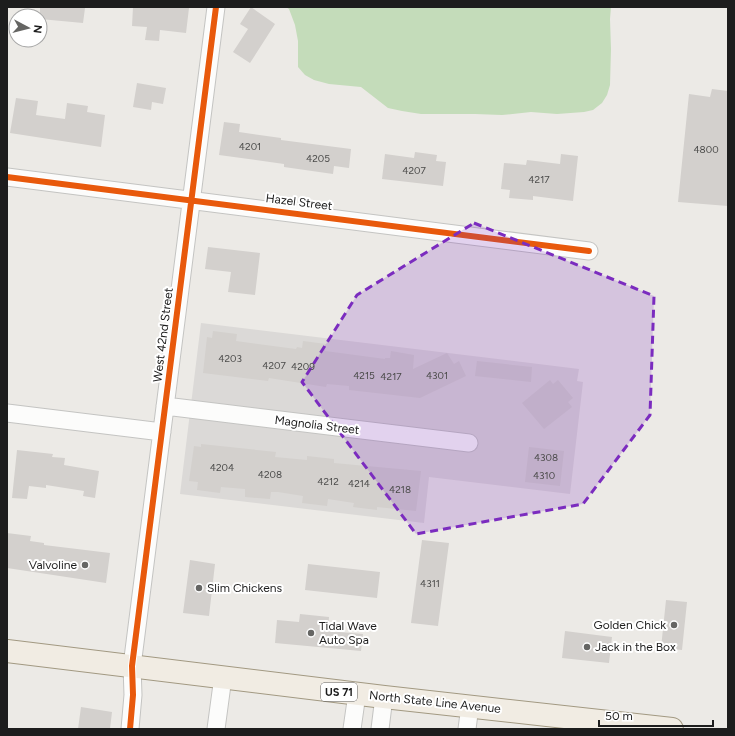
<svg xmlns="http://www.w3.org/2000/svg" width="735" height="736" font-family="Figtree,sans-serif">
<style>
.residential{fill:#dbd9d7}
.forest{fill:#c4dcba}
.building{fill:#d3d0cd}
.lines{fill:none;stroke-linecap:round;stroke-linejoin:round}
.minor-casing{stroke:#c4c4c2;stroke-width:19}
.major-casing{stroke:#a29982;stroke-width:24}
.minor{stroke:#fcfcfb;stroke-width:17}
.major{stroke:#f1ece3;stroke-width:22}
.cycleway-casing{stroke:#fff;stroke-width:8}
.cycleway{stroke:#e8590c;stroke-width:6}
.marked{fill:#7b2cbf;fill-opacity:0.2;stroke:#7b2cbf;stroke-width:3;stroke-dasharray:8 5;stroke-linejoin:round}
.poi-dot{fill:#656563;stroke:#fff;stroke-width:1.5}
.labels{text-anchor:middle;stroke-width:4;stroke-linejoin:round;paint-order:stroke}
.number-label{font-size:10px;fill:#4a4a49}
.shield{fill:#fff;stroke:#616161;stroke-width:1}
.shield-label{font-size:11px;font-weight:bold;fill:#1d1d1d}
.street-label{font-size:12px;fill:#1d1d1d;stroke:#fff}
.poi-label{font-size:12px;fill:#1d1d1d;stroke:#fff;text-anchor:start}
</style>
<rect width="100%" height="100%" fill="#eceae6"/>
<path class="residential" d="M201,323L579,369L577,381L583,382L570,494L429,477L424,523L180,494Z"/>
<path class="forest" d="M286,7H611L610,19L611,49L610,85L607,95L602,103L593,110L584,112L557,114L531,112L502,115L475,114H421L402,111L388,108L361,87L329,84L314,80L305,75L298,67V41L295,25L289,9Z"/>
<path class="building" d="M40,7L85,8L83,23L40,19Z
M133,7L189,8L186,33L160,30L159,41L145,40L147,27L132,26Z
M251,7L275,24L250,63L233,52L248,29L240,24Z
M137,83L166,88L163,104L152,102L151,110L133,107Z
M712,89L728,91V206L678,202L689,94L710,97Z
M16,98L38,101L36,115L65,119L67,103L88,106L87,112L105,115L101,147L10,133Z
M224,122L240,124L239,132L281,138V140L351,149L349,168L334,166L333,174L284,167V164L219,155Z
M415,152L437,155L436,161L446,162L443,186L382,179L385,154L414,158Z
M561,154L578,156L573,201L533,196V200L509,198L510,190L501,189L504,163L526,165L527,160L560,164Z
M208,247L260,253L255,295L228,292L231,272L205,269Z
M213,331L237,334L236,341L296,349L297,347L302,348L303,341L326,344L325,351L385,359V358H390L391,351L414,355L413,369L447,353L454,364L459,361L466,376L420,398L349,390V386L327,384L326,387L269,378L268,381L203,373L207,337L212,338Z
M477,361L532,367L531,382L475,376Z
M550,380L553,384L558,380L573,398L568,402L572,407L544,429L522,403Z
M201,444L276,452L275,457L307,460V456L334,459V463L421,471L416,511L377,507V510L353,507L354,503L328,499L327,506L302,503L303,496L278,492H271L270,499L245,497V489L221,487L220,493L197,490L198,482L189,481L194,446L201,447Z
M529,447L564,451L560,486L525,482Z
M17,450L53,454L52,457L65,458L64,465L99,471L95,498L83,496L84,491L46,485V488L29,486L27,499L12,498Z
M7,533L31,536L30,541L44,543V545L110,553L106,583L7,568Z
M422,540L449,543L438,626L411,623Z
M190,560L215,564L209,616L183,613Z
M308,564L380,572L377,598L305,590Z
M666,600L687,602L682,650L661,648Z
M300,614L329,617L328,631L363,634L361,651L275,643L277,620L299,622Z
M565,631L612,637L609,663L562,658Z
M81,707L112,712L110,729H78Z"/>
<g class="lines">
<defs>
<path id="minor" d="M7,177L589,251
M165,406L469,443
M7,413L162,432
M130,729L133,695L132,666L216,7
M216,729L223,677
M352,729L357,694
M380,729L384,697
M467,729L470,706"/>
<path id="major" d="M7,651L384,697L672,729"/>
</defs>
<use href="#minor" class="minor-casing"/>
<use href="#major" class="major-casing"/>
<use href="#minor" class="minor"/>
<use href="#major" class="major"/>
<defs>
<path id="cycleway" d="M7,177L589,251
M130,729L133,695L132,666L216,7"/>
</defs>
<use href="#cycleway" class="cycleway-casing"/>
<use href="#cycleway" class="cycleway"/>
</g>
<path class="marked" d="M474,223L654,296L650,415L583,504L416,534L302,382L357,295Z"/>
<g class="poi-dot">
<circle cx="85" cy="565" r="4"/>
<circle cx="199" cy="588" r="4"/>
<circle cx="674" cy="625" r="4"/>
<circle cx="311" cy="633" r="4"/>
<circle cx="587" cy="647" r="4"/>
</g>
<g class="labels">
<g class="number-label">
<text x="250" y="150">4201</text>
<text x="706" y="153">4800</text>
<text x="318" y="162">4205</text>
<text x="414" y="174">4207</text>
<text x="539" y="183">4217</text>
<text x="230" y="362">4203</text>
<text x="274" y="369">4207</text>
<text x="303" y="370">4209</text>
<text x="364" y="379">4215</text>
<text x="437" y="379">4301</text>
<text x="391" y="380">4217</text>
<text x="546" y="461">4308</text>
<text x="222" y="471">4204</text>
<text x="270" y="478">4208</text>
<text x="544" y="479">4310</text>
<text x="328" y="485">4212</text>
<text x="359" y="487">4214</text>
<text x="400" y="493">4218</text>
<text x="430" y="587">4311</text>
</g>
<rect class="shield" x="321" y="683" width="36" height="18" rx="3"/>
<g class="shield-label">
<text x="339" y="696">US 71</text>
</g>
<g class="street-label">
<text transform="translate(299 202) rotate(7)" y="4">Hazel Street</text>
<text transform="translate(163 335) rotate(-83)" y="4">West 42nd Street</text>
<text transform="translate(317 425) rotate(7)" y="4">Magnolia Street</text>
<text transform="translate(435 702) rotate(6)" y="4">North State Line Avenue</text>
</g>
<g class="poi-label">
<text x="77" y="569" text-anchor="end">Valvoline</text>
<text x="207" y="592">Slim Chickens</text>
<text x="666" y="629" text-anchor="end">Golden Chick</text>
<text x="319" y="630">Tidal Wave<tspan x="319" dy="14">Auto Spa</tspan></text>
<text x="595" y="651">Jack in the Box</text>
</g>
</g>
<rect width="735" height="736" fill="none" stroke="#1d1d1d" stroke-width="16"/>
<g transform="translate(28 28) rotate(97)"><circle r="19" fill="#ffffff" stroke="#a5a5a5"/>
<path d="M0-3L7 15L0 10L-7 15Z" fill="#656563"/>
<text y="-6" font-size="11" font-weight="bold" text-anchor="middle" fill="#1d1d1d">N</text>
</g>
<path d="M599 720v6h114v-6" fill="none" stroke="#1d1d1d" stroke-width="2"/>
<text x="605" y="720" font-size="12" fill="#1d1d1d" stroke="#ffffff" stroke-width="3" paint-order="stroke">50 m</text>
</svg>
